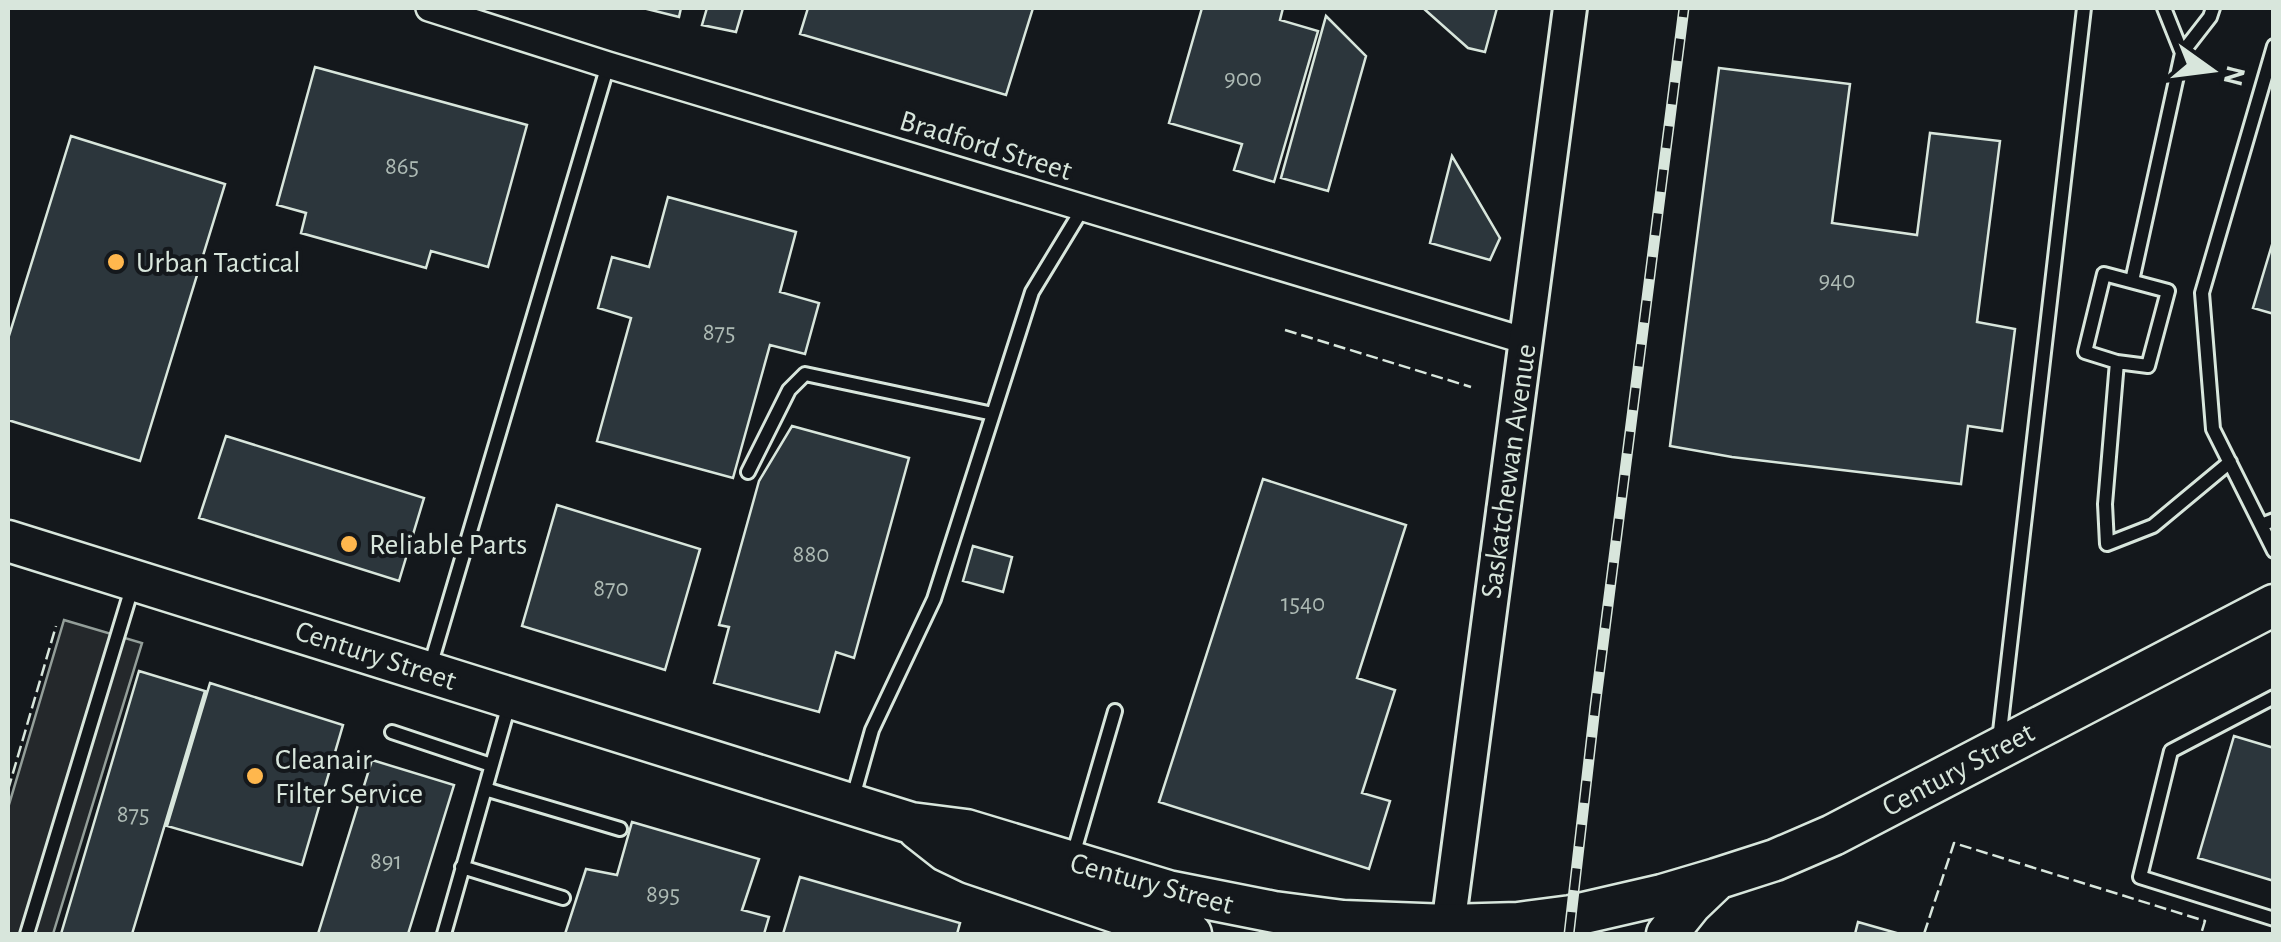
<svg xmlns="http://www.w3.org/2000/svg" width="2281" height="942" font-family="'Alegreya Sans',sans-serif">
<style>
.parking{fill:#24282b;stroke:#939e99;stroke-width:2.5}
.building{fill:#2c363c;stroke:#d8e6dc;stroke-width:2.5}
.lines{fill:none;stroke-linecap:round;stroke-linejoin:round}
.service-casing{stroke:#d8e6dc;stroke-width:18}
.minor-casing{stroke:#d8e6dc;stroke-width:30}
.tertiary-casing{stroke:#d8e6dc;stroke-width:38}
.primary-casing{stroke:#d8e6dc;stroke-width:45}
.service{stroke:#14181c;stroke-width:12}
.minor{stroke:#14181c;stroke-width:25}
.tertiary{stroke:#14181c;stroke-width:32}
.primary{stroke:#14181c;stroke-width:40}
.rail-casing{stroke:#d8e6dc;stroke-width:11}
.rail{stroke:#14181c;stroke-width:8;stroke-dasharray:22;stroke-linecap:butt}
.fence{stroke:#d8e6dc;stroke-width:2.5;stroke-dasharray:12 5;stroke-linecap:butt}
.poi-dot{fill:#ffb74d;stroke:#14181c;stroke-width:4}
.labels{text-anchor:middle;stroke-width:8;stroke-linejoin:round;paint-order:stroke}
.number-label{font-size:25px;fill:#adbab4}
.street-label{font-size:30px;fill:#d8e6dc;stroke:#14181c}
.poi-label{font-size:30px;fill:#d8e6dc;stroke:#14181c;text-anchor:start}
</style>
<rect width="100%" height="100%" fill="#14181c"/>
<path class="parking" d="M64,620L142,643L53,934H8V808Z"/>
<path class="building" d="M643,8H681L679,17Z
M707,8H743L736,32L702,25Z
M808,8H1033L1006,95L800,34Z
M1202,8H1283L1280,20L1318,31L1274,182L1234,170L1242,144L1169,123Z
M1423,8H1497L1485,52L1468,48Z
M1326,16L1366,56L1328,191L1281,178Z
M315,67L527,125L488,267L431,251L426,268L301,233L306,213L277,205Z
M1719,68L1850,84L1832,223L1917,235L1930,133L2000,141L1977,322L2015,329L2002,431L1968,426L1961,484L1732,457L1670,446Z
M71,136L225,184L140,461L8,420V339Z
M1452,156L1500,238L1490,260L1430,243Z
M668,197L796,232L780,292L819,303L805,354L770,345L733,478L597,441L631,318L598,308L612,257L649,267Z
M2274,238V314L2253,308Z
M792,426L909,458L854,658L836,652L819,712L714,683L729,627L719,625L759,481Z
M226,436L424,498L399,581L199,518Z
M1263,479L1406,525L1357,678L1395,690L1362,793L1390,801L1369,869L1159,802Z
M557,505L700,549L665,670L522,626Z
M973,546L1012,557L1003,592L963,581Z
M139,671L205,691L132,934H61Z
M210,683L343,725L302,865L167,826Z
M2234,736L2274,748V881L2198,858Z
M372,760L454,785L408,934H318Z
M632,822L759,859L742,910L769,917L764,934H565L586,869L617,875Z
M800,877L960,923L957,934H783Z
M1858,922L1900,934H1855Z"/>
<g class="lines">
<defs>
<path id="service" d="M2164,8L2182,53
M2104,274L2168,291L2148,366L2117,362L2085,352Z
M2132,281L2182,53L2210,17L2213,8
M2117,362L2105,504L2107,544L2153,526L2230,462
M748,472L789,390L805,374L993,414
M2274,520L2261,525L2274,551
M2261,525L2213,429L2202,293L2274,46
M429,670L608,65
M2274,697L2171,751L2140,877L2274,919
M392,732L491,765
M1999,740L2084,8
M485,789L620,829
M853,797L872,730L934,599L1032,292L1083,208
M1073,855L1115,711
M462,867L563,898
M27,934L132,588
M444,934L510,701"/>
<path id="minor" d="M429,8L608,65L1526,341"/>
<path id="tertiary" d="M1447,934L1570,8"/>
<path id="primary" d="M8,541L911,823L966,830L1168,891L1274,912L1343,921L1448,925L1518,923L1571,916L1662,895L1716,879L1775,860L1833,835L2274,605
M918,829L946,851L971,863L1118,913L1191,934
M1667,934L1691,904L1714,882"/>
</defs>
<use href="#service" class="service-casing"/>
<use href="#minor" class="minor-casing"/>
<use href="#tertiary" class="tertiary-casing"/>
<use href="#primary" class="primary-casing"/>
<use href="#service" class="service"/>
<use href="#minor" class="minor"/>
<use href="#tertiary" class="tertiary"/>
<use href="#primary" class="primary"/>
<defs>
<path id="rail" d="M1569,934L1595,707L1684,8"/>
</defs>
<use href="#rail" class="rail-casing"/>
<use href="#rail" class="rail"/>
<path class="fence" d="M1285,330L1471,387
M8,790L56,626
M1924,934L1954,843L2205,921L2201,934"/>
</g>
<g class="poi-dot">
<circle cx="116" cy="262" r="10"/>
<circle cx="349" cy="544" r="10"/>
<circle cx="255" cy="776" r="10"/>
</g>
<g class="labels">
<g class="number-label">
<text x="1243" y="86">900</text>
<text x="402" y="174">865</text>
<text x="1837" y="288">940</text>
<text x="719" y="340">875</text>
<text x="811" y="562">880</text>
<text x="611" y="596">870</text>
<text x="1303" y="611">1540</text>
<text x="133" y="822">875</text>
<text x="386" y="869">891</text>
<text x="663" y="902">895</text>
</g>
<g class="street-label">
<text transform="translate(986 145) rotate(17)" y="10">Bradford Street</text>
<text transform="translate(1508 471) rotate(-82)" y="10">Saskatchewan Avenue</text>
<text transform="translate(376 655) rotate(18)" y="10">Century Street</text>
<text transform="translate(1958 769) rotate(-28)" y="10">Century Street</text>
<text transform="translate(1152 883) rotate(15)" y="10">Century Street</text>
</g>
<g class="poi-label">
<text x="136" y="272">Urban Tactical</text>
<text x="369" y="554">Reliable Parts</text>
<text x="275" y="769">Cleanair<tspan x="275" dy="34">Filter Service</tspan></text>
</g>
</g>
<rect width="2281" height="942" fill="none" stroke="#d8e6dc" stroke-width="20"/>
<g transform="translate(2211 70) rotate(104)" stroke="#14181c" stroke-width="8" paint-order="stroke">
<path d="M0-8L18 38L0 25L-18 38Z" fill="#d8e6dc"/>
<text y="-15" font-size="28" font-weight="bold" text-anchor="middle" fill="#d8e6dc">N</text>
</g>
</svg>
